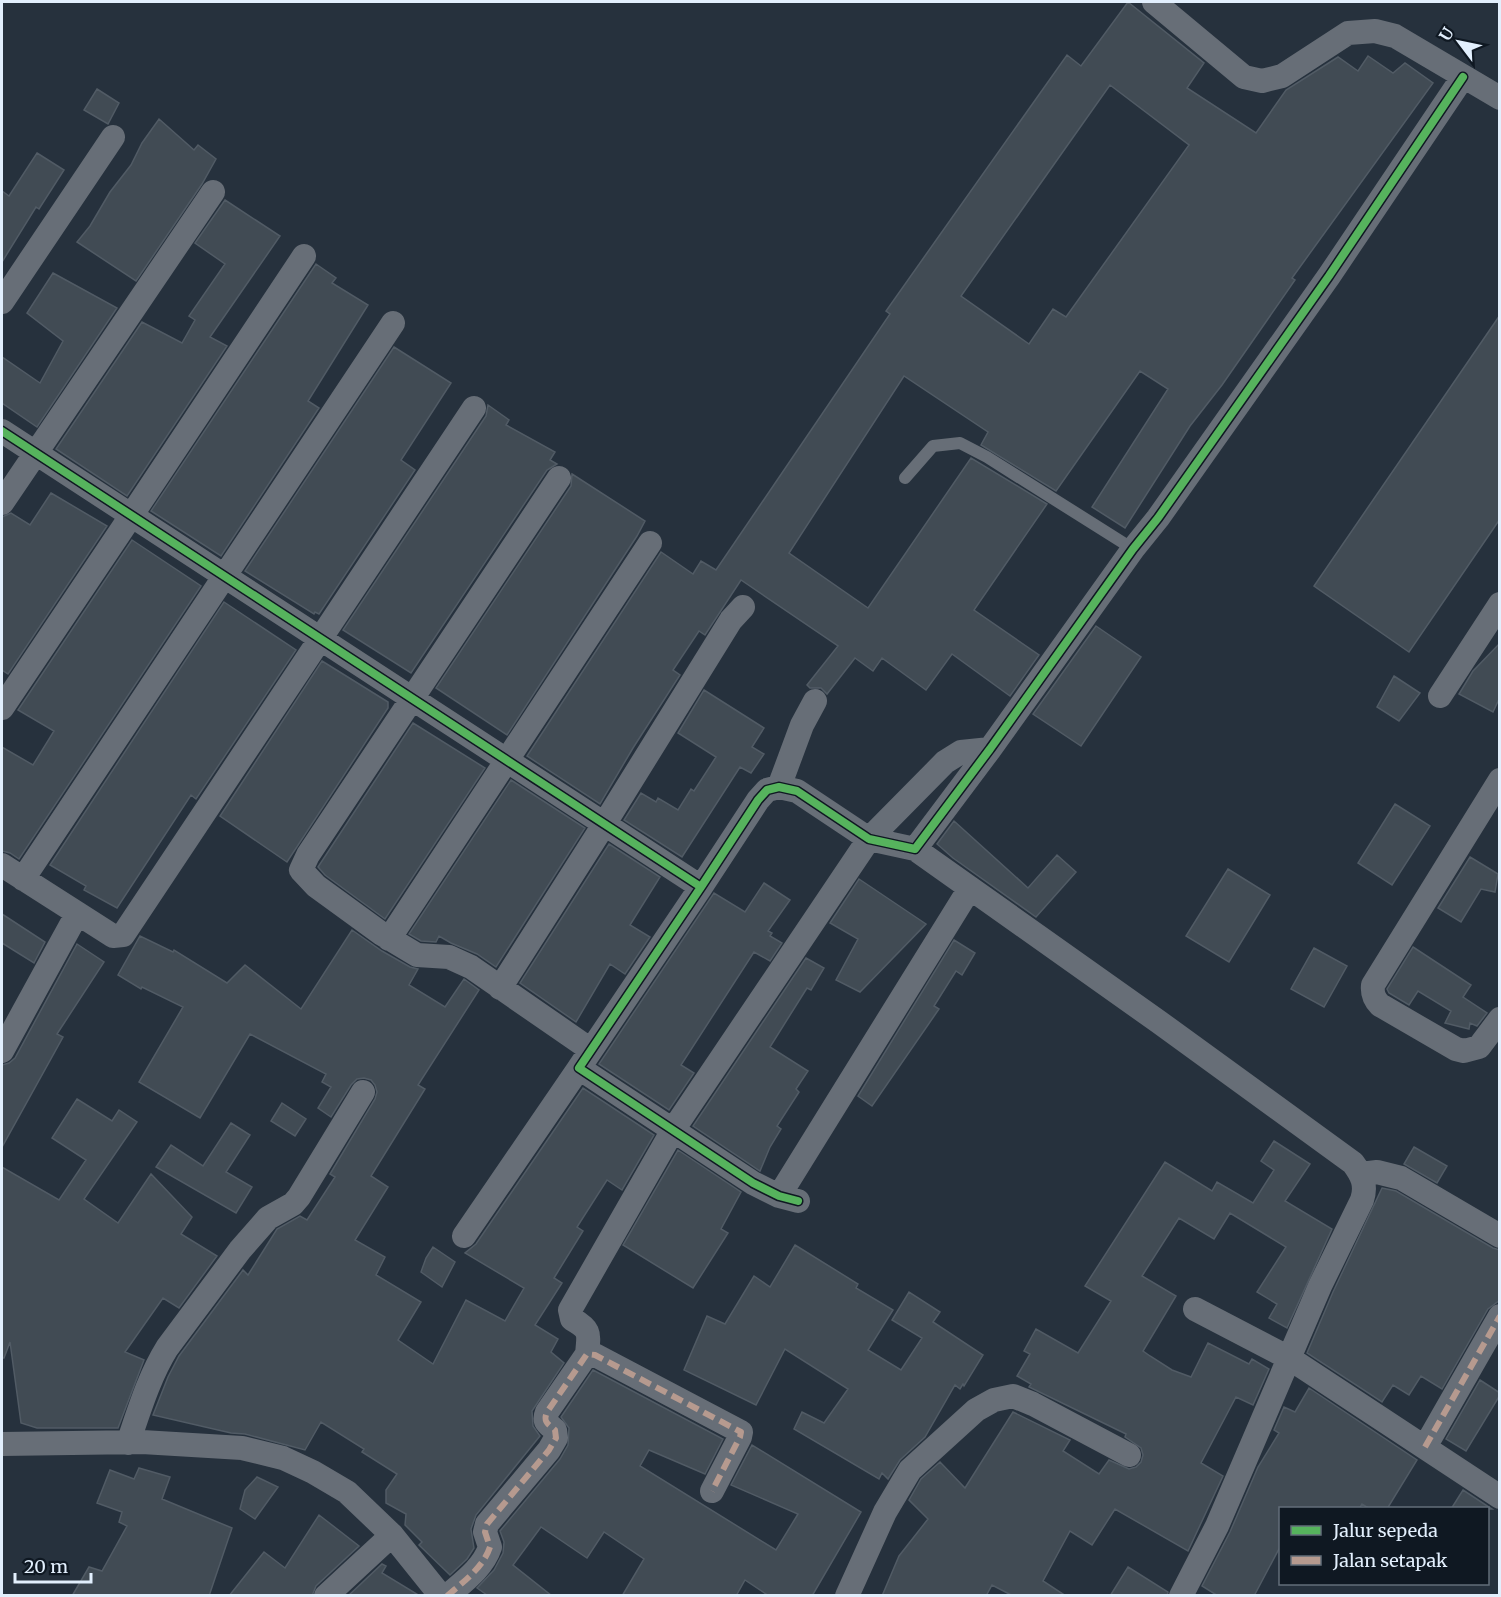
<svg xmlns="http://www.w3.org/2000/svg" width="1501" height="1597" font-family="Merriweather,serif">
<style>
.building{fill:#414b54;stroke:#515b65;stroke-width:1.5;fill-rule:evenodd}
.lines{fill:none;stroke-linecap:round;stroke-linejoin:round}
.lane{stroke:#676e77;stroke-width:12}
.street{stroke:#676e77;stroke-width:24}
.quiet{stroke:#b69a8f;stroke-width:6;stroke-dasharray:12 6;stroke-linecap:butt}
.cycleway-casing{stroke:#0f1822;stroke-width:11}
.cycleway{stroke:#56b35d;stroke-width:8}
</style>
<rect width="100%" height="100%" fill="#26313d"/>
<path class="building" d="M1128,2L1204,63L1187,88L1256,133L1286,90L1338,57L1358,71L1368,56L1393,73L1405,63L1433,83L1292,278L1295,280L1222,385L1190,426L1125,528L1092,507L1168,389L1140,371L1056,491L981,445L988,432L904,376L789,553L868,608L971,458L1047,504L974,610L1039,655L1010,696L952,654L926,690L882,658L873,671L855,658L827,694L821,688H810L807,685L838,646L741,580L705,635L699,631L673,670L680,675L633,748L600,804L527,756L661,552L693,574L701,561L716,570L890,314L886,311L1067,55L1081,66ZM1110,85L1189,145L1066,317L1053,309L1029,344L961,296Z
M97,89L119,103L108,124L84,110Z
M159,119L194,150L198,145L216,159L202,184L136,281L77,242L90,226L110,192L131,165L142,143Z
M37,153L64,170L39,209L36,207L2,262V191L9,196Z
M225,200L280,236L210,337L227,346L127,496L56,449L142,322L182,343L195,320L189,316L225,264L195,243Z
M316,264L336,278L332,283L368,305L308,401L319,408L221,556L151,511Z
M53,273L117,308L37,427L2,403V357L40,383L63,341L27,313Z
M1500,315V519L1409,652L1314,586Z
M394,347L451,383L401,460L415,470L319,614L315,612L314,614L245,571Z
M488,405L509,420L506,425L555,452L550,460L557,464L547,470L411,673L343,630L486,416Z
M572,474L645,521L637,536L507,735L436,688L571,486Z
M51,493L107,526L8,674L2,670V517L11,513L30,525Z
M132,540L201,586L19,859L10,853L2,851V747L33,765L54,731L18,710Z
M224,602L296,650L196,799L191,795L117,908L84,890L86,886L50,865Z
M1096,626L1141,657L1081,746L1033,714Z
M1500,643V697L1493,712L1459,694L1473,671Z
M322,661L388,702V708L287,862L220,816Z
M1394,676L1420,693L1399,721L1377,707Z
M704,690L764,728L752,747L764,754L751,773L740,767L682,857L624,820L641,793L656,802L658,798L678,810L691,789L694,791L716,757L678,733Z
M413,723L485,768L385,919L325,875L318,867Z
M511,780L585,828L496,967L477,954L451,943L439,936L436,942L421,941L409,934Z
M1395,804L1430,826L1392,885L1358,863Z
M954,821L1028,888L1057,855L1076,872L1036,917L953,858L937,844Z
M609,844L660,877L630,925L650,937L625,974L610,964L576,1022L520,983Z
M1470,857L1498,874L1495,892L1481,889L1461,922L1438,908Z
M1228,869L1270,895L1229,962L1186,936Z
M859,879L926,924L860,992L836,980L858,939L830,923Z
M764,883L790,900L768,931L772,933L770,936L782,943L770,961L754,952L681,1065L694,1073L669,1110L599,1064L714,893L745,912Z
M2,914L45,942L34,963L2,943Z
M352,930L382,951L410,967L418,969L409,985L445,1007L464,979L479,990L418,1085L425,1089L371,1176L388,1187L355,1240L385,1257L376,1275L421,1302L398,1340L433,1364L466,1300L505,1321L524,1288L465,1253L476,1244L583,1088L654,1135L622,1190L607,1180L577,1227L583,1231L554,1278L562,1283L535,1325L558,1339L551,1352L564,1363L532,1411L533,1426L540,1436L476,1515L471,1529L474,1548L467,1559L450,1575L419,1545L422,1542L405,1525L406,1514L386,1503V1490L397,1474L362,1452L364,1449L321,1422L305,1450L245,1434L231,1433L153,1415L168,1377L179,1356L243,1270L248,1275L277,1229L300,1216L307,1220L335,1177L330,1174L375,1099L377,1092L375,1085L371,1080L364,1078L357,1079L351,1085L331,1117L318,1108L331,1087L322,1082L326,1074L250,1034L200,1118L139,1082L183,1007L142,987L141,989L118,975L140,936L173,952L174,950L227,983L245,965L301,1009Z
M954,940L975,953L962,975L956,971L934,1006L939,1009L872,1106L858,1096Z
M77,944L104,962L57,1034L63,1037L2,1147V1065L9,1063L15,1058Z
M1413,947L1471,985L1463,997L1487,1013L1477,1026L1470,1023L1469,1029L1445,1023L1451,1011L1418,991L1409,1005L1389,993L1387,989Z
M1314,948L1347,966L1324,1007L1291,989Z
M806,958L824,968L811,990L807,988L770,1047L808,1071L796,1089L799,1092L777,1126L781,1129L770,1147L760,1171L693,1126Z
M77,1099L112,1121L119,1110L137,1122L84,1199L118,1223L151,1174L192,1217L181,1234L217,1256L179,1308L163,1298L125,1352L144,1360L118,1428H37L21,1423L10,1342L4,1358H2V1167L59,1200L86,1160L52,1138Z
M282,1103L306,1119L295,1136L271,1121Z
M231,1123L250,1135L226,1172L252,1187L236,1213L156,1167L171,1145L203,1166Z
M1274,1141L1310,1164L1285,1201L1332,1229L1287,1328L1269,1318L1277,1304L1257,1292L1286,1247L1230,1213L1214,1239L1179,1218L1142,1276L1176,1296L1143,1351L1150,1356L1172,1370L1191,1377L1208,1343L1249,1364L1252,1359L1269,1369L1253,1405L1236,1397L1201,1463L1223,1476L1188,1551L1115,1509L1092,1545L1070,1531L1043,1581L1066,1596H1013L992,1585L986,1596H882L899,1556L928,1519L909,1500L921,1479L940,1462L965,1488L1013,1412L1070,1440L1063,1451L1099,1474L1109,1460L1129,1469L1136,1467L1141,1462L1143,1455L1141,1448L1125,1437L1126,1434L1029,1387L1031,1384L1017,1376L1030,1354L1024,1351L1036,1329L1078,1353L1111,1301L1085,1286L1165,1162L1212,1191L1217,1182L1253,1203L1274,1170L1261,1161Z
M1414,1147L1447,1166L1437,1183L1404,1164Z
M678,1150L741,1192L721,1229L728,1233L693,1288L623,1245Z
M1382,1188L1396,1191L1493,1248L1500,1250V1300L1488,1309L1442,1389L1421,1376L1409,1395L1393,1385L1382,1402L1307,1353L1333,1292Z
M795,1245L858,1284L856,1288L893,1310L868,1350L901,1370L922,1338L892,1320L909,1292L940,1312L933,1322L983,1355L964,1386L963,1384L960,1389L955,1385L925,1437L900,1460L888,1479L882,1473L879,1479L794,1429L802,1412L824,1423L848,1389L785,1349L756,1405L684,1370L707,1316L725,1324L754,1276L770,1287Z
M433,1247L455,1262L442,1287L421,1272L426,1258Z
M593,1370L723,1439L705,1474L649,1450L640,1466L776,1550L798,1514L731,1485L752,1445L861,1512L812,1596H769L745,1580L736,1596H622L644,1559L604,1532L587,1558L541,1527L513,1565L552,1596L487,1595L477,1588L494,1570L503,1553L504,1542L500,1531L560,1459L568,1445L569,1428L561,1417Z
M1480,1380L1500,1393V1395L1466,1451L1446,1439Z
M1309,1388L1417,1460L1387,1509H1370L1362,1504L1359,1509H1281V1545L1254,1596H1218L1202,1586L1230,1532L1258,1467L1279,1433L1274,1430L1284,1407L1295,1412Z
M139,1468L170,1477L162,1499L232,1528L209,1596H72L89,1567L102,1571L127,1526L119,1522L122,1512L97,1503L110,1470L134,1479Z
M257,1477L278,1487L255,1519L240,1509L245,1490Z
M1463,1490L1492,1509H1451Z
M319,1515L359,1546L316,1586L312,1596H229L264,1552L285,1568Z
M382,1564L386,1566L382,1573L420,1596H348Z
M1128,1567L1168,1592L1167,1596H1110Z"/>
<g class="lines">
<path class="lane" d="M905,478L933,446L960,443L987,457L1133,549"/>
<path class="street" d="M1154,2L1244,77L1262,81L1282,76L1348,33L1375,31L1395,36L1500,98
M2,302L113,137
M2,431L701,887L579,1068L753,1183L779,1196L798,1201
M559,478L308,855L301,870L316,886L382,934L417,955L449,957L471,967L591,1050
M2,503L213,192
M1440,696L1500,604
M2,708L131,516L304,256
M1500,780L1373,985C1372,994 1374,999 1380,1005L1456,1049L1464,1051L1479,1047L1500,1019
M779,787L802,725L815,701
M915,849L1159,1022L1353,1163C1362,1175 1367,1185 1362,1200L1320,1286L1217,1526L1181,1596
M2,865L113,936L123,935L474,408
M23,879L393,323
M701,887L758,800L767,790L779,787L797,791L869,839L915,849L990,749L1133,549L1158,518L1329,276L1463,77
M389,939L650,543
M500,988L605,823L731,620L743,607
M2,1051L77,914
M1361,1174L1377,1172L1401,1178L1500,1236
M779,1196L970,888
M464,1236L579,1068
M1195,1309L1289,1358L1500,1497
M587,1354C589,1333 591,1330 572,1319L570,1310L673,1130L869,839L945,762L961,752L990,749
M128,1443C139,1411 149,1377 167,1348L240,1250L268,1218L293,1204L299,1197L363,1092
M2,1444L142,1442L242,1448L283,1458L313,1472L347,1492L392,1535L441,1596
M1425,1447L1500,1316
M326,1596L392,1535
M447,1596C463,1582 483,1568 490,1547L485,1532L487,1524L549,1450L556,1438L555,1430C547,1423 543,1422 547,1412L587,1354L595,1355L741,1432L740,1437L712,1491
M847,1596L885,1512L910,1470L976,1410L994,1400L1013,1396L1033,1404L1129,1455"/>
<path class="quiet" d="M1425,1447L1500,1316
M447,1596C463,1582 483,1568 490,1547L485,1532L487,1524L549,1450L556,1438L555,1430C547,1423 543,1422 547,1412L587,1354L595,1355L741,1432L740,1437L712,1491"/>
<defs>
<path id="cycleway" d="M2,431L701,887L579,1068L753,1183L779,1196L798,1201
M701,887L758,800L767,790L779,787L797,791L869,839L915,849L990,749L1133,549L1158,518L1329,276L1463,77"/>
</defs>
<use href="#cycleway" class="cycleway-casing"/>
<use href="#cycleway" class="cycleway"/>
</g>
<rect width="1501" height="1597" fill="none" stroke="#e2effd" stroke-width="6"/>
<rect x="1279" y="1507" width="210" height="78" fill="#0f1822" stroke="#636e7a" stroke-width="1.5"/>
<rect x="1291" y="1526" width="30" height="9" fill="#56b35d" stroke="#636e7a" stroke-width="1.5"/>
<text x="1333" y="1537" font-size="18" fill="#e2effd">Jalur sepeda</text>
<rect x="1291" y="1556" width="30" height="9" fill="#b69a8f" stroke="#636e7a" stroke-width="1.5"/>
<text x="1333" y="1567" font-size="18" fill="#e2effd">Jalan setapak</text>
<g transform="translate(1459 42) rotate(302)" stroke="#0f1822" stroke-width="4.5" paint-order="stroke">
<path d="M0-4.5L10 22L0 15L-10 22Z" fill="#e2effd"/>
<text y="-9" font-size="16" font-weight="bold" text-anchor="middle" fill="#e2effd">U</text>
</g>
<path d="M15 1573v9h76v-9" fill="none" stroke="#e2effd" stroke-width="3"/>
<text x="24" y="1573" font-size="18" fill="#e2effd" stroke="#0f1822" stroke-width="4.5" paint-order="stroke">20 m</text>
</svg>
